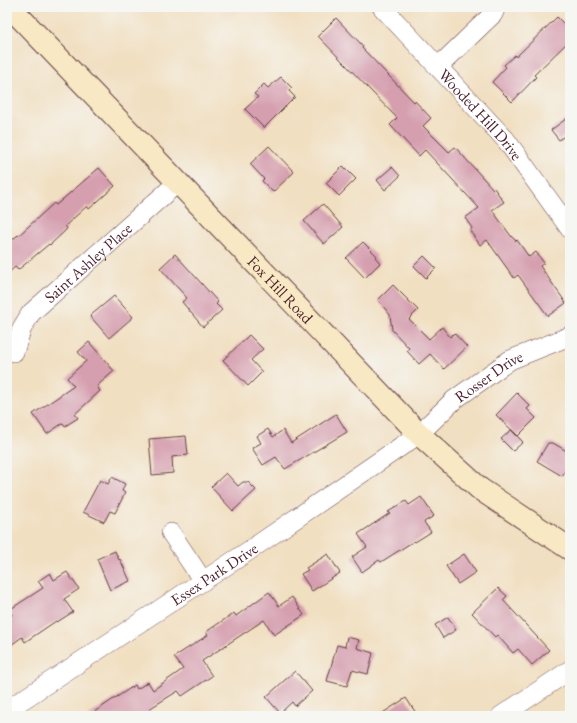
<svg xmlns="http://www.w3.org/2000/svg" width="577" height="723" font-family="'EB Garamond',serif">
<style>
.building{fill:#d59faf}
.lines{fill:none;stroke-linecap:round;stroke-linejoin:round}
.minor-casing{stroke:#633c42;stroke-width:20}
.secondary-casing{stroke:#633c42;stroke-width:24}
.minor{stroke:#fff;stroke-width:19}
.secondary{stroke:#f8e8c3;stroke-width:22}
.labels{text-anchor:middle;stroke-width:3;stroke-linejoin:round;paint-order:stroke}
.street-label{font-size:16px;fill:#4a1f2b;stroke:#f6f6f2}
</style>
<rect width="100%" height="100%" fill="#f6f6f2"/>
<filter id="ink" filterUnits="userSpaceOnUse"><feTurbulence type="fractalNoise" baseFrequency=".025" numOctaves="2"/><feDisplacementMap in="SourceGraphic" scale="8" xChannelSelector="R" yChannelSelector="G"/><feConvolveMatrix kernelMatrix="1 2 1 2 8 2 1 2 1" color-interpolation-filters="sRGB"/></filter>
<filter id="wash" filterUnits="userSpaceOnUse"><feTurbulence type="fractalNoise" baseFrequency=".012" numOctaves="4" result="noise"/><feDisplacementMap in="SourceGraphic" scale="16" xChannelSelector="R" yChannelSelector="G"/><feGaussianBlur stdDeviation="0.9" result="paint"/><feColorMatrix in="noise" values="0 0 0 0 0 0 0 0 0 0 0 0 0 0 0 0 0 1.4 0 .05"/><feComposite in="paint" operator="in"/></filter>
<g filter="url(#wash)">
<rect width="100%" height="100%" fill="#f1dfc1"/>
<g id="blocks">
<path class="building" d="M557,17L570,30V40L534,75L536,77L512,102L492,82L506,67L504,65L515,55L516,57Z
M336,18L363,46L362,48L414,102L415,101L431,118L423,126L449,152L455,147L493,189L494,188L504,202L492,210L511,236L516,241L517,240L529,257L536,252L544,263L540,266L566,303L548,316L518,275L514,278L487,240L480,245L470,231L472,228L465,218L479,208L425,150L419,156L390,125L397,118L318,36Z
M281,77L292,88L289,91L295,97L264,128L245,109L258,97L254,94L264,84L268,88Z
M570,116V132L559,140L551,130Z
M269,146L294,172L273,192L262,181L264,179L250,164Z
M343,166L356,179L339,196L326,183Z
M392,167L400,176L385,190L377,180Z
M99,168L115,186L89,209L87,206L65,226L67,228L66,230L50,245L49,244L18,270L15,267L7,274V244L18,235V236L54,203L56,205Z
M323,204L343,227L324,244L304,221Z
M363,242L377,256L375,257L380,263L365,278L346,258Z
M175,254L218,302L216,304L222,310L203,327L182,302L187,298L160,268Z
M424,256L436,268L426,278L414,266Z
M393,285L418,310L409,319L429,339L442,327L450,337L454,333L467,347L444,369L430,354L419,364L407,351L409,348L392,330L390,315L378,300Z
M114,296L133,317L109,338L90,316Z
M249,335L263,349L251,360L262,372L248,386L223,360Z
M89,342L114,371L97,386L100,391L75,414L78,418L65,426L63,423L47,434L33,414L74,386L67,378L86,361L78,352Z
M517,393L530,406L527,409L536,418L518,436L496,415Z
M336,414L347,432L285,469L276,457L263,465L252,448L261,443L257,436L268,429L273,437L283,430L291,443Z
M511,430L523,442L513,451L501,439Z
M186,436L188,455L172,457L173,473L152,475L149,439Z
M548,443H553L570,453V462L562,476L537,461Z
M226,473L238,486L243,482H248L256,490L233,511L211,487Z
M112,477L125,484L122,491L125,493L115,513L110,511L104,522L83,512L100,480L108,484Z
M421,497L434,516L424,522L431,532L415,542L414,541L381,562L379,560L362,572L352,557L367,547L358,534L390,513L388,512L406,501L409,505Z
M115,551L119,560L120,559L130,581L110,590L97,559Z
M328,554L340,573L312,591L301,574L308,570L306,568Z
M464,554L476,572L458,584L446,566Z
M67,572L79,589L64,599L73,612L57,622L56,621L25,642L22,637L7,648V619L12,615L9,610L43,588L38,581L50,573L54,580Z
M498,588L507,596L503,600L549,650L532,665L518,649L513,653L497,635L495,637L472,613Z
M269,592L279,606L292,597L304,615L274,635L264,620L202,661L212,676L182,696L178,691L149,709L153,716H88L135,685L137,689L148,682L153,690L183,669L174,657L208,635L206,632L234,613L236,616Z
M448,617L456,630L443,638L435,625Z
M347,637L359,640L357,648L373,653L368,674L352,670L347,686L327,681L337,645L345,647Z
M295,671L312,691L295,706L292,702L280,713L266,697Z
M406,698L418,716H378Z"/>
</g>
</g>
<g filter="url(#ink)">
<use href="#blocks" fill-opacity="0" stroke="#633c42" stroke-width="1"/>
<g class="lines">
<defs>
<g id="minor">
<path id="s1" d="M382,7L506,140L570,229"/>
<path d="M438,67L493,14L496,7"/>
<path id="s2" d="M14,352L22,328L31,313L177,183"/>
<path d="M171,533L203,581"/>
<path id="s3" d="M7,710L247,552L419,434L454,400L510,360L570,336"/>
<path d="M501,716L570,670"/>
</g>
<g id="secondary">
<path id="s4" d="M10,7L419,434L480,489L570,549"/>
</g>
</defs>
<use href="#minor" class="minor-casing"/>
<use href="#secondary" class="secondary-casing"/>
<use href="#minor" class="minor"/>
<use href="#secondary" class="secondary"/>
</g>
</g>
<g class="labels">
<g class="street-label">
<text dy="6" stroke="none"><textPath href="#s1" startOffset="146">Wooded Hill Drive</textPath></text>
<text dy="6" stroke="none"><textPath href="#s2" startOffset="119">Saint Ashley Place</textPath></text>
<text dy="6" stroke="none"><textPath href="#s4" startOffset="391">Fox Hill Road</textPath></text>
<text dy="6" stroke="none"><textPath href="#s3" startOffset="587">Rosser Drive</textPath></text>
<text dy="6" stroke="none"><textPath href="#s3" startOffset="248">Essex Park Drive</textPath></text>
</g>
</g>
<rect width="577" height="723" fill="none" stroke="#f6f6f2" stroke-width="24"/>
</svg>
